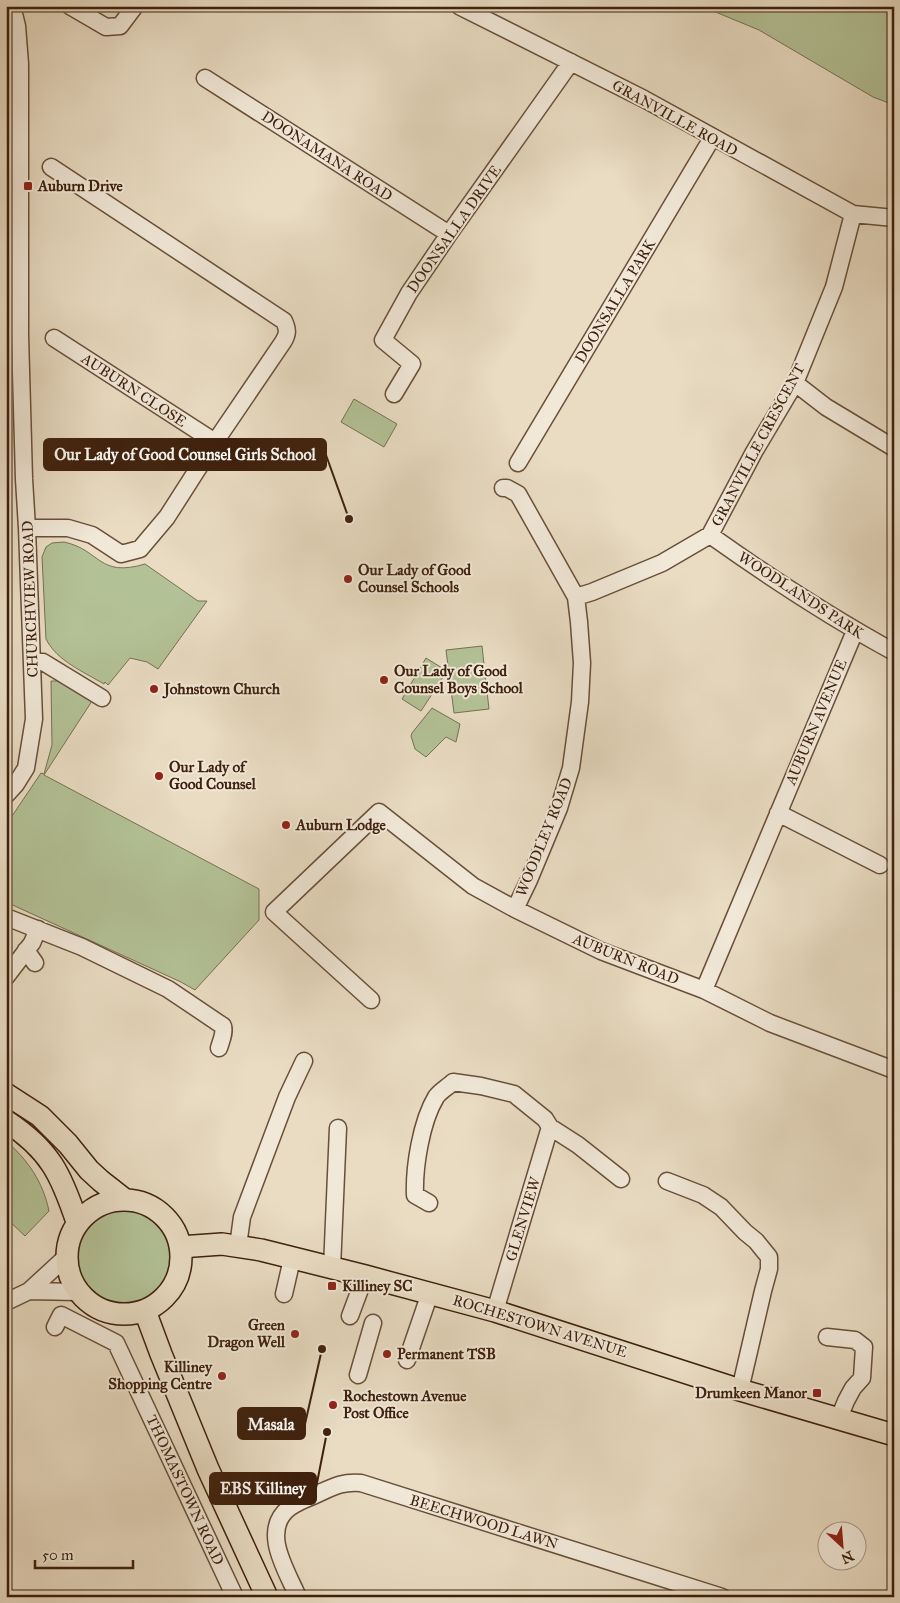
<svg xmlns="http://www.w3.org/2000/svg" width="900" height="1603" font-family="'IM FELL Great Primer',serif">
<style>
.green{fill:#b3c196;stroke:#787052}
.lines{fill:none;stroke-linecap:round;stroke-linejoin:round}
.minor-casing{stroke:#694f3a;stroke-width:19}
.major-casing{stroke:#3e200d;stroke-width:24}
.minor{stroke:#f1e8d8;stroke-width:16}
.major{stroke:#e9dcc3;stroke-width:21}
.poi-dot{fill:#8f2418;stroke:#f1e8d8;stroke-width:2}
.labels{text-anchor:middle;stroke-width:4;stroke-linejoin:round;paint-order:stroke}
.street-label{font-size:15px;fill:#3e200d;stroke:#f1e8d8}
.poi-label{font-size:15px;font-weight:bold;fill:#3e200d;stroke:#f1e8d8;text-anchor:start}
.leader{fill:none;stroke:#3e200d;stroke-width:2}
.callout-dot{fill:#3e200d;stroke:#f1e8d8;stroke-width:2}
.callout{fill:#3e200d;stroke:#3e200d;stroke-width:2}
.callout-label{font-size:16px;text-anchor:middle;font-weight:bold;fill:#fff}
</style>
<rect width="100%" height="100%" fill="#e9dcc3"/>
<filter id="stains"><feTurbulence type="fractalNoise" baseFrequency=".004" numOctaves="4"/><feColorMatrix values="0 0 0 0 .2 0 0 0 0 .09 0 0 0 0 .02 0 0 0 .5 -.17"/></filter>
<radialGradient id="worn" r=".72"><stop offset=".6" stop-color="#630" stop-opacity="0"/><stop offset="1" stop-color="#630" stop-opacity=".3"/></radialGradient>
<path class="green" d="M701,6H894V105L873,97L759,30Z
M354,399L397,424L384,447L341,422Z
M64,542C101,550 98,578 145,564L198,601H207L158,669L147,662L130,658L108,685L105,682L104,684C84,672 57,661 46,639L42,557L46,547L52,543Z
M482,646L489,709L454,713L446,650Z
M426,658L447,671L421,711L402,699Z
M51,681H59L92,701L44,775L259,889V920L195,990L181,982L6,902V825L41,773L44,774L52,745Z
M432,708L460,724L456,742L446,737L426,757L415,749L411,736L412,733Z
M6,1141C28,1160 43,1182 49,1211L25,1236L6,1218Z
M75 1257a49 49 0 1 1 98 0a49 49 0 1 1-98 0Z"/>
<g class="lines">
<defs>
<path id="minor" d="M70,6L106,27L120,26L135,6
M459,6L644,99L853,214L894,218
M205,78L449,234
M54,338L215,442
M795,383L826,407L894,448
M394,394L412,364L383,340L409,293L449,234L571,62
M518,463L712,138
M503,488H507L518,494L576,597L579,622L582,663L580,702L571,768L559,808L529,880L515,909
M27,528H68L92,535L121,554L140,549L167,517L215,442L283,342C288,334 288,330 284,321L51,167
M710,535C769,577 830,617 894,652
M576,597L592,592L662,563L710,535L754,452L795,383L834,287L853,214
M32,662H43L102,698
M6,795L16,784L26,768L34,719L27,528L24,479L20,335V64L17,26L12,6
M778,813L880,865
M6,917L82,947L168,989L223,1026C225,1033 221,1041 219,1048
M26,950L35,963
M6,977L32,943L38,929
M704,990L855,631
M371,1000L274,912L379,812L473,886L515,909L601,951L704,990L770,1023L894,1070
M667,1181L703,1195L721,1207L745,1232L756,1241L769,1257V1269L763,1291L740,1390
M429,1203L415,1195C414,1167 421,1122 436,1097C440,1091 448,1087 453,1082L481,1086L514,1094L545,1119L550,1127L578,1145L621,1179
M238,1246L242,1217L287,1097L304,1061
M332,1268L338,1128
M29,1291L78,1292
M284,1294L292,1259
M6,1302L29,1291L66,1257
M495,1311L550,1127
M350,1316L365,1276
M55,1327L61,1315L116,1343L235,1597
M827,1337L855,1340L864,1347L862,1378L853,1388L846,1401L839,1418
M407,1360L430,1293
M358,1375L373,1323
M298,1597C287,1571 260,1531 289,1508C296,1503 305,1499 313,1496C331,1488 341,1481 361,1483L722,1597"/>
<path id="major" d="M6,1094L40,1116L68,1144L89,1170L101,1181L124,1199
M6,1121C50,1150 61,1174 77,1222
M67 1257a57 57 0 1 1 114 0a57 57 0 1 1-114 0Z
M180,1247L222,1244L261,1250L365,1276L495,1311L740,1390L894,1435
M145,1311L161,1354L208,1469L267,1597"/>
</defs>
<use href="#minor" class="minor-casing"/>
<use href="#major" class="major-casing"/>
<use href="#minor" class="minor"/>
<use href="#major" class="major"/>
</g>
<g class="poi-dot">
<rect x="23" y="181" width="10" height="10" rx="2.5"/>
<circle cx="348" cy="579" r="5"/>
<circle cx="384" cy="680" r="5"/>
<circle cx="154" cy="689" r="5"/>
<circle cx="159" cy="776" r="5"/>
<circle cx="286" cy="825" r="5"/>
<rect x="327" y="1281" width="10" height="10" rx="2.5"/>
<circle cx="295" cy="1334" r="5"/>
<circle cx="387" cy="1354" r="5"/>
<circle cx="222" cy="1376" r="5"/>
<rect x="812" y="1388" width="10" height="10" rx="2.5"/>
<circle cx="333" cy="1405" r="5"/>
</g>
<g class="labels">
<g class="street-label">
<text transform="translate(675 118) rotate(29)" y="5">GRANVILLE ROAD</text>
<text transform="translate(327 156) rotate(33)" y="5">DOONAMANA ROAD</text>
<text transform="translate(454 229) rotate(-55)" y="5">DOONSALLA DRIVE</text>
<text transform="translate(615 301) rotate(-59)" y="5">DOONSALLA PARK</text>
<text transform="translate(134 390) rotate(33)" y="5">AUBURN CLOSE</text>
<text transform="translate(758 445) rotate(-62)" y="5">GRANVILLE CRESCENT</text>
<text transform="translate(801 595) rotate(33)" y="5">WOODLANDS PARK</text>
<text transform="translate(30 599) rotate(-92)" y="5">CHURCHVIEW ROAD</text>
<text transform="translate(816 722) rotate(-67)" y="5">AUBURN AVENUE</text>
<text transform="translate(544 837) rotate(-68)" y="5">WOODLEY ROAD</text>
<text transform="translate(626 959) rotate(22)" y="5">AUBURN ROAD</text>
<text transform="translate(523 1219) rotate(-73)" y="5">GLENVIEW</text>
<text transform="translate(540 1326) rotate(17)" y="5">ROCHESTOWN AVENUE</text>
<text transform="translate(185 1490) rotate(65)" y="5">THOMASTOWN ROAD</text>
<text transform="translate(484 1522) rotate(17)" y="5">BEECHWOOD LAWN</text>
</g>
<g class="poi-label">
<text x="38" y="191">Auburn Drive</text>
<text x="358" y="575">Our Lady of Good<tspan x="358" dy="17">Counsel Schools</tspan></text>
<text x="394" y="676">Our Lady of Good<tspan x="394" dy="17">Counsel Boys School</tspan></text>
<text x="164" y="694">Johnstown Church</text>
<text x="169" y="772">Our Lady of<tspan x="169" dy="17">Good Counsel</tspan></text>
<text x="296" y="830">Auburn Lodge</text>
<text x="342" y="1291">Killiney SC</text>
<text x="285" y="1330" text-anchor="end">Green<tspan x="285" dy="17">Dragon Well</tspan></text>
<text x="397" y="1359">Permanent TSB</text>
<text x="212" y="1372" text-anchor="end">Killiney<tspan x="212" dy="17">Shopping Centre</tspan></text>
<text x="807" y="1398" text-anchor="end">Drumkeen Manor</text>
<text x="343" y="1401">Rochestown Avenue<tspan x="343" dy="17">Post Office</tspan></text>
</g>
</g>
<path class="leader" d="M349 519L326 455M322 1349L305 1424M327 1432L316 1488"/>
<g class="callout-dot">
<circle cx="349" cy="519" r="5"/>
<circle cx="322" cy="1349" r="5"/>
<circle cx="327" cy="1432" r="5"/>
</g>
<g class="callout">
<rect x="44" y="439" width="282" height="31" rx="5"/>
<rect x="238" y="1408" width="67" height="31" rx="5"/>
<rect x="210" y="1473" width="106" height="31" rx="5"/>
</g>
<g class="callout-label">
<text x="185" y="460">Our Lady of Good Counsel Girls School</text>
<text x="271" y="1430">Masala</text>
<text x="263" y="1494">EBS Killiney</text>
</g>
<rect width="900" height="1603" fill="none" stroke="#e9dcc3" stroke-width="25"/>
<rect x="8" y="8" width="885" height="1588" fill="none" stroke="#3e200d" stroke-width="2.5"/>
<rect x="12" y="12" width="875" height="1578" fill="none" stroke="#3e200d"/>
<g transform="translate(842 1546) rotate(154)"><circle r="24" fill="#f1e8d8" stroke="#a99887"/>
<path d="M0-4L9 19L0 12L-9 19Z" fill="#8f2418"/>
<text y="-8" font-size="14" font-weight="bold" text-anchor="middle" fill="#3e200d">N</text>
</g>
<path d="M35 1560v8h98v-8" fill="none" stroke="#3e200d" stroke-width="2.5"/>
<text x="42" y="1560" font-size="15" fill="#3e200d" stroke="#f1e8d8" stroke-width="4" paint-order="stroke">50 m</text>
<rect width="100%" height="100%" filter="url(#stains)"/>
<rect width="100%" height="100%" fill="url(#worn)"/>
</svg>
